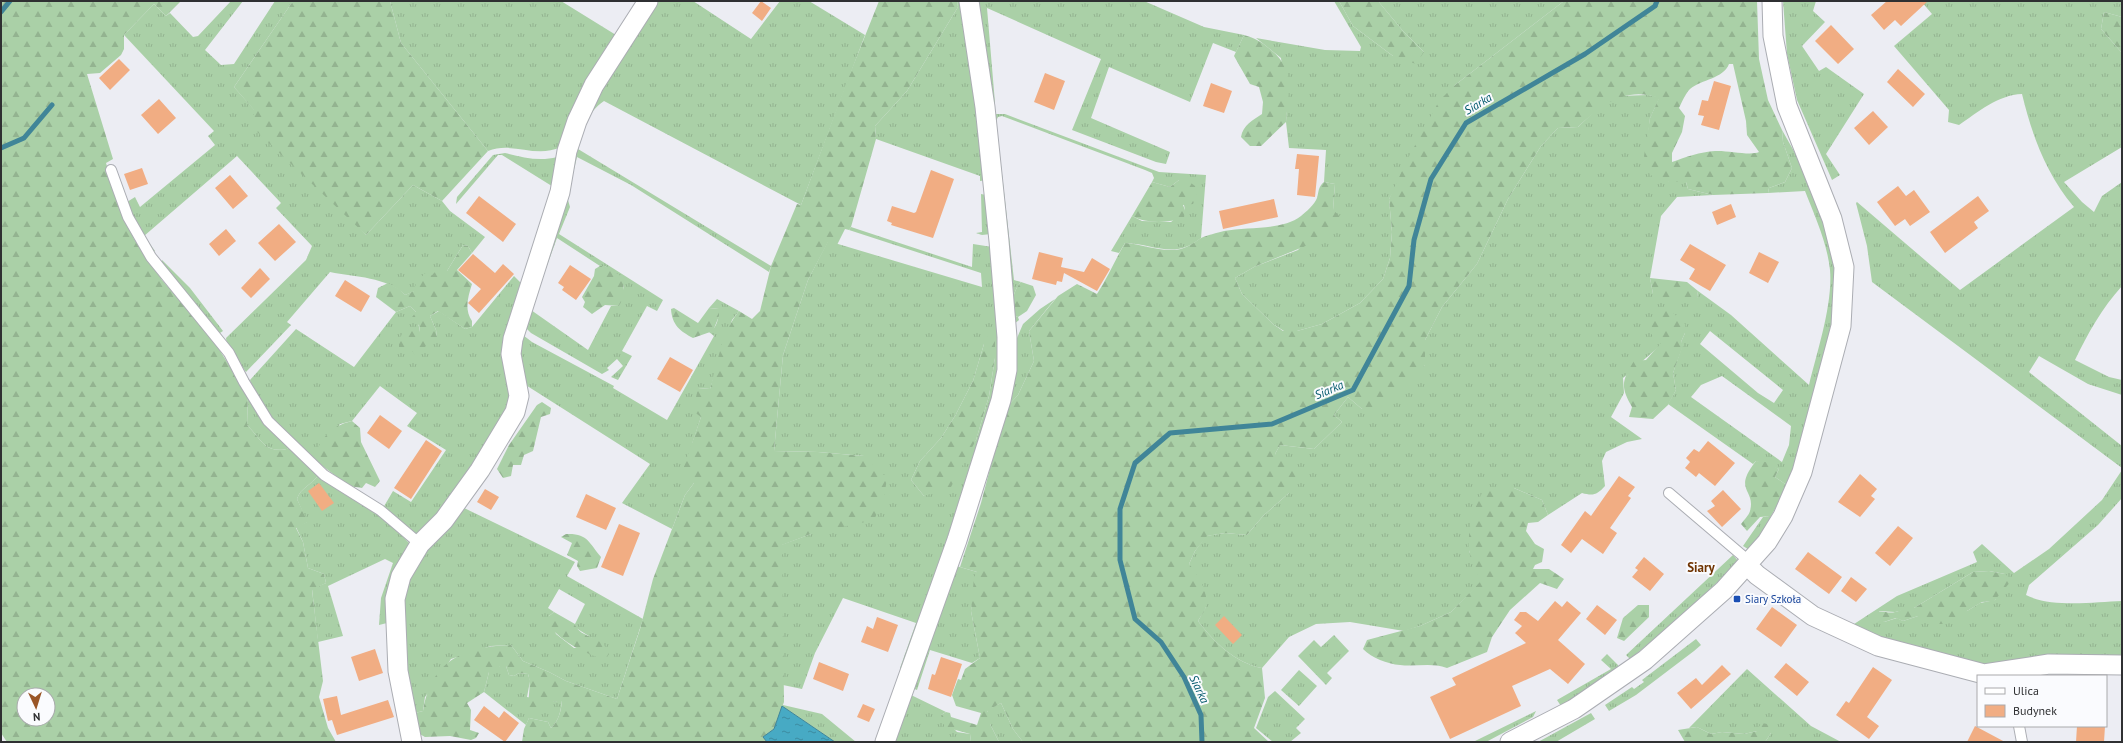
<svg xmlns="http://www.w3.org/2000/svg" width="2123" height="743" font-family="'PT Sans',sans-serif">
<style>
.grass{fill:url(#grass-tufts);fill-rule:evenodd}
.forest{fill:url(#forest-firs);fill-rule:evenodd}
.water{fill:url(#water-ripples);stroke:#408598}
.lines{fill:none;stroke-linecap:round;stroke-linejoin:round}
.stream{stroke:#408598;stroke-width:5}
.building{fill:#f1ad83}
.lane-casing{stroke:#abadb3;stroke-width:12}
.street-casing{stroke:#abadb3;stroke-width:21}
.lane{stroke:#fff;stroke-width:10}
.street{stroke:#fff;stroke-width:19}
.transit-dot{fill:#1a4fb4;stroke:#fafbfe;stroke-width:1.5}
.labels{text-anchor:middle;stroke-width:4;stroke-linejoin:round;paint-order:stroke}
.transit-label{font-size:11px;fill:#164399;stroke:#fafbfe;text-anchor:start}
.water-label{font-size:12px;font-style:italic;fill:#00586b;stroke:#fafbfe}
.quarter-label{font-size:13px;font-weight:bold;fill:#703503;stroke:#fafbfe}
</style>
<defs>
<pattern id="grass-tufts" width="24" height="20" patternUnits="userSpaceOnUse"><rect width="24" height="20" fill="#aad0a7"/><path d="M3 7l-1-3M5 7V3M7 7l1-3M15 17l-1-3M17 17v-4M19 17l1-3" fill="none" stroke="#93b390"/></pattern>
<pattern id="forest-firs" width="22" height="20" patternUnits="userSpaceOnUse"><rect width="22" height="20" fill="#aad0a7"/><path d="M5 1l3.5 6h-7zM16 11l3.5 6h-7z" fill="#93b390"/></pattern>
<pattern id="water-ripples" width="26" height="14" patternUnits="userSpaceOnUse"><rect width="26" height="14" fill="#47aac4"/><path d="M2 4q2-2 4 0t4 0M15 11q2-2 4 0t4 0" fill="none" stroke="#3c8ba0"/></pattern>
</defs>
<rect width="100%" height="100%" fill="#ecedf3"/>
<path class="grass" d="M231,1H243L205,50L221,65L234,64L275,1H293L234,87L366,235L413,185L442,201L450,211L485,237L472,253L468,246L463,245L447,271L432,275L415,291L405,295C387,277 355,277 330,272L287,322L291,325L246,372L227,346L226,338L306,260L312,246L276,208L281,203L237,156L144,236L155,251L150,252L141,237L114,175L118,174L127,202L135,197L140,207L215,145L208,136L214,131L124,35L154,4L166,16L170,13L193,37L198,36Z
M390,1H561L616,35L561,147C535,159 513,141 488,151L401,43Z
M654,1H693L751,39L780,1H809L865,35L801,205L604,101C587,112 583,131 578,149L771,266L769,272L631,185L577,157L570,186L568,200L570,207L559,234L663,300L657,311L647,306L622,351L632,356L618,380L611,377L623,366L617,359L607,368L609,370L602,374L531,333L526,328L531,310L588,350L611,306H619L624,286L605,266H600L557,238L545,271L540,267L589,108Z
M957,1H963L988,180L980,181V176L876,139L875,126L907,91L958,7Z
M973,1H1144L1204,27L1244,35L1236,52L1213,43L1190,102L1109,67L1091,118L1170,152L1166,164L1156,162L1072,130L1101,59L987,8L995,103L987,97Z
M1334,1H1339L1353,26L1393,56L1424,52L1403,31L1378,1H1564L1455,85L1389,199L1392,232L1390,258L1383,279L1360,303L1322,324L1297,331H1284L1273,324L1242,294L1235,278L1254,267L1298,250L1333,210L1335,184L1324,182L1326,150L1289,148L1286,122L1287,106L1281,58L1256,38L1325,50L1360,51L1361,47Z
M1783,1H1816L1813,11L1825,22L1802,46L1819,71L1826,67L1864,94L1826,154L1840,175L1832,180L1797,100L1787,54Z
M1921,1H2122V17L2104,12L2101,29L2122,53V147L2064,182L2082,202L2094,212L2102,196L2122,182V286C2102,308 2088,333 2075,360L2109,377L2122,380V395L2088,384L2039,356L2029,372L2122,446V468L1872,282L1867,246L1856,203L1857,202L1960,290L2074,207C2046,174 2032,135 2022,94C1998,95 1978,112 1959,125L1948,122L1949,110L1894,46L1932,14Z
M1648,95L1660,97L1650,118L1648,136L1669,182H1686L1688,189L1713,195L1677,197L1661,216L1650,278L1653,294L1697,298L1698,291L1731,315L1809,385C1817,352 1833,304 1830,270C1827,242 1815,217 1805,191L1768,193L1769,188L1785,182L1792,168L1783,142L1782,130L1812,183L1831,237L1839,304L1788,486L1775,477L1779,469L1756,461L1753,464L1668,404L1676,390L1673,373L1683,344L1681,342L1685,333V324L1623,378L1624,393L1611,417L1642,439L1627,442L1606,452L1602,461L1605,486C1597,495 1593,496 1582,493L1548,515L1542,500L1514,488L1469,551L1481,582L1451,612L1420,626L1404,631L1350,622L1316,624L1289,637L1262,668C1235,663 1214,642 1198,621L1206,607L1189,564L1195,551L1206,536L1225,533L1247,535L1263,516L1289,493L1275,454L1280,445L1314,449L1342,422L1334,415L1348,397L1362,409L1425,365V340L1442,307L1477,264L1508,199L1541,146L1558,128L1578,127L1599,107L1618,96ZM1710,331L1783,390L1774,403L1758,393L1700,344ZM1722,376L1791,426L1789,445L1782,462L1691,397L1701,385Z
M996,114H1005L1159,172L1206,175L1201,238C1174,260 1155,244 1125,243L1119,253L1111,251L1132,216L1142,221L1171,222L1185,210L1179,180L1170,187L1152,182L1154,178L1152,173L1145,170L1002,116L998,117L996,121L1014,280L1021,282C1013,290 1011,305 1013,315L1018,317L1019,320L1012,326L993,116Z
M505,153C522,157 539,162 557,157L555,188L502,155H498L456,204L457,197L493,155Z
M981,194L986,195L991,234L982,235L976,233L982,232Z
M851,227L972,267L973,244L992,247L1002,344L994,403L905,669L900,668L916,623L843,598L815,653L802,689L783,685L781,545L811,534L864,456L818,452L774,451L783,355L808,280L828,241L982,287L981,273L849,230ZM984,344L995,358L989,396L976,440L924,496L911,480L920,461L941,438L955,416L973,381Z
M162,260L190,288L223,331L220,333L161,265Z
M514,276L524,286L514,383L504,425L420,538L383,508L393,491L411,502L446,450L407,426L417,413L380,386L352,421L340,424L316,461C292,438 258,414 250,380L296,329L354,367L396,312L410,306L416,312L420,332L437,337L436,330L430,316L439,311L465,329L472,327Z
M717,299L739,311L732,320L710,389L698,388L701,417L692,444L694,483L685,495L672,529L622,503L650,464L521,382L519,332L532,342L614,386L613,388L667,420L714,336L709,332C717,329 719,317 719,309L709,308Z
M1055,299L1029,331L1034,361L1018,395L1006,408L1015,358L1017,338L1023,324L1040,309Z
M248,395L291,448C265,455 263,441 247,425Z
M2122,470V498L2098,525L2029,585L2026,595C2051,608 2094,602 2122,601V662L1988,665L1921,652L1851,626L1897,596L1977,562L1973,552L1982,544L2014,573L2049,549L2102,500ZM1989,571L2005,574L1995,600L1980,603L1967,611L1918,616L1903,621L1897,618L1884,622L1879,611L1895,612L1914,608L1973,572Z
M319,474C351,496 384,515 410,544L387,623L379,625L381,598L393,563L385,559L328,586L343,636L318,642L312,589L326,583L324,574L308,568L303,542L296,527L307,522L297,499C300,488 313,484 319,474Z
M460,506L575,562L567,576L643,619L617,699L566,681L549,672L523,661L511,645L491,646L451,659L425,697L423,711L411,714L400,636L407,575ZM559,589L585,604L575,624L576,628L603,645L574,648L556,634L549,616L554,612L548,608Z
M1771,516L1764,532L1751,551L1743,546L1763,517Z
M1733,555L1739,562L1676,621L1630,659L1626,655Z
M953,565L977,572L971,611L980,658L972,663L930,650L917,690L912,688Z
M1334,635L1349,651L1327,673L1332,678L1326,685L1298,656L1314,640L1321,647Z
M1696,639L1701,645L1694,651L1636,695L1609,711L1605,705L1632,687L1634,689L1644,682L1642,680Z
M1607,654L1618,665L1619,671L1610,679L1561,706L1557,700L1611,669L1601,660Z
M500,666H506L509,675L514,676L519,673L528,674L530,681L527,697L553,702L562,700C561,710 559,721 551,728L548,722L529,718L526,725L484,692L489,672Z
M1747,669L1811,726L1841,742H1765L1771,733L1757,731L1744,734L1722,732L1711,734L1697,727L1689,728Z
M1299,670L1317,686L1299,706L1281,690Z
M1275,691L1305,719L1296,728L1301,733L1290,742H1273L1256,728L1268,697Z
M911,695L946,712L941,715L957,732L970,734L971,742H893Z
M1001,703L1013,729L1023,742H999L990,724L987,710Z
M783,705L822,714L856,742H835L782,706Z
M1536,711L1533,717L1486,742H1473Z
M1591,713L1595,719L1561,739L1556,742H1538Z"/>
<path class="forest" d="M1,1H181L166,16L154,4L124,35V49L121,55L100,73L87,74L113,159L106,163L114,190L134,239L162,280L210,335L248,395L247,425C263,441 265,455 291,448L319,474C313,484 300,488 297,499L308,522L296,528L303,542L308,568L324,574L326,583L312,590L323,681L319,697L328,728L336,742H7L1,733ZM24,695H48V719H24Z
M293,1H390L401,43L488,151L442,201L413,185L366,235L254,129V110L234,87Z
M879,1H957L958,7L907,91L875,126L876,139L851,227L849,230L845,229L837,245L828,242L808,280L783,355L774,451L818,452L864,456L887,478L884,498L874,520L811,534L782,545L784,702L774,729L763,737L767,742H522L524,729L529,718L548,722L551,728C559,721 561,710 562,701L553,702L546,709H529C527,698 532,685 528,674L519,673L514,676L509,675L506,666H500L497,672H489L484,692L467,703L471,710L470,730L479,733L476,738L471,740L450,736L425,737L414,731L411,714L423,711C431,660 464,647 511,645L523,661L549,672L566,681L617,699L640,629L653,579L685,495L694,483L681,475L701,417L693,411L698,388L710,389C718,362 721,334 739,311L752,319L760,311L771,266L797,204L801,205L847,81Z
M1339,1H1378L1403,31L1424,52L1416,64L1393,56L1353,26Z
M1564,1H1757L1759,59L1768,100L1782,130L1783,142L1792,168L1785,182L1769,188L1768,193L1713,195L1688,189L1686,182H1669L1650,175L1644,156L1650,118L1659,98C1625,86 1602,105 1578,127L1558,128L1541,146L1508,199L1477,264L1442,307L1425,340V365L1405,388L1376,408L1362,409L1348,397L1334,415L1342,422L1314,449L1280,445L1275,454L1299,473L1289,493L1263,516L1247,535L1225,533L1207,536L1195,551L1189,564C1198,575 1209,592 1206,607C1205,611 1200,617 1198,621C1214,642 1235,663 1262,668L1265,698L1254,728L1269,742H1023L1013,729L1001,703L987,711L993,719L990,724L999,742H971L970,734L945,727L941,715L946,712L950,713L951,717L977,725L981,713L956,706L952,695L958,679L961,680L965,669L980,658L971,611L974,577L977,572L960,567L981,503L1006,408L1018,395L1034,361L1029,331L1058,296L1077,284L1097,294C1108,277 1115,260 1125,243C1142,244 1157,251 1173,250C1184,250 1192,244 1201,238C1207,235 1217,233 1224,231C1248,226 1282,231 1301,216C1306,212 1315,204 1317,198C1319,191 1318,187 1324,182L1335,184L1333,210L1341,217L1330,236L1254,267L1235,278L1242,294L1273,324L1283,331H1297L1322,324L1360,303L1383,279L1390,258L1392,232L1389,199L1406,162L1439,101L1455,85ZM1729,64H1733L1746,121L1747,135L1759,152C1750,156 1727,150 1715,151C1700,152 1686,157 1672,162V153L1682,132L1685,116L1679,108C1682,102 1685,94 1690,89C1702,79 1723,79 1729,64Z
M2104,12L2122,17V53L2101,29Z
M1244,35C1255,38 1262,42 1271,50C1296,70 1288,94 1286,122L1261,146H1250L1241,137C1243,125 1253,120 1262,114L1263,102L1259,87L1250,84L1234,56Z
M1179,180H1187L1195,186L1197,195L1193,204L1183,205L1185,210L1184,218C1168,223 1147,224 1132,216L1152,182L1170,187Z
M463,245L468,246L472,253L457,270L472,284C468,297 464,309 472,321V327L465,329L438,311L430,316L436,330L437,337L415,355L410,348L399,347V339L405,330L420,332L419,325L409,321L416,312L410,306L396,312L376,297L378,288L388,283L399,289L405,295L414,291L416,283L425,273L432,275L438,269L447,271Z
M600,266H605L624,278L623,298L619,306L605,305L592,314L583,307L585,302L582,297L594,276L595,269Z
M1650,278L1687,282L1698,291L1697,298L1688,300H1659L1653,294Z
M1021,282L1033,286L1036,295L1027,311L1018,317L1013,315C1011,305 1013,290 1021,282Z
M674,308L698,323L709,308L719,309V316L713,331L693,338C680,331 672,325 671,309Z
M1669,309L1685,324V333L1681,342L1684,343L1673,373L1676,390L1668,405L1653,419L1629,417L1632,407C1620,386 1622,381 1634,361L1646,360L1661,343L1652,335L1651,320Z
M990,332L995,340V358L989,396L976,440L951,487L924,496L911,480L920,461L941,438L955,416L973,381L984,344Z
M542,402L551,408L550,414L541,417L533,451L524,455L521,465H513L511,476L503,478L497,469L509,445L537,405Z
M352,421L360,428L361,442L380,481L375,487L366,483L362,488L349,486L316,461L314,455C325,435 329,427 352,421Z
M1756,461L1766,462L1779,469L1775,477L1788,486L1771,516L1760,517L1747,531L1741,524C1744,520 1749,515 1750,511C1756,489 1732,491 1756,461Z
M1485,488H1514L1542,500L1548,515L1538,522L1528,523L1526,531L1535,544L1544,549L1542,562L1535,565L1533,569H1549L1564,579L1557,589L1540,583L1510,610L1492,637L1487,652L1447,668C1431,662 1416,667 1400,665C1387,664 1372,658 1363,649L1367,640L1420,626L1451,612L1480,582C1477,572 1470,560 1469,550C1467,528 1474,506 1485,488Z
M566,534C588,533 589,543 601,557L597,568L580,571L577,566L578,561L567,555L572,543L561,537Z
M1989,571L2005,574L2012,580L1994,601L1982,602L1967,611L1964,620C1950,624 1929,628 1918,616L1903,621L1896,618L1884,622L1877,618L1876,612C1882,610 1889,614 1895,612C1904,610 1903,606 1914,608L1973,572Z
M1638,605H1649V617L1624,641L1617,638L1623,618Z
M554,612L575,624C578,636 596,636 604,645C606,648 607,652 609,654L605,660C582,652 565,644 549,626V616Z
M1761,723L1768,724L1771,733L1765,742H1685L1678,730L1697,727L1711,734L1722,732L1744,734L1757,731Z"/>
<path class="water" d="M782,706L835,742H767L763,737L774,729Z"/>
<g class="lines">
<path class="stream" d="M1,12L10,1
M1,148L24,138L52,105
M1202,742L1201,715L1184,677L1161,642L1135,619L1120,560V509L1135,463L1170,433L1272,424L1353,390L1409,286L1414,240L1431,179L1466,123L1585,54L1655,6L1657,1"/>
</g>
<path class="building" d="M761,1L771,8L762,21L752,13Z
M1887,1H1928L1901,26L1895,20L1884,30L1871,15Z
M1831,25L1854,49L1838,64L1815,41Z
M119,59L130,70L110,90L99,78Z
M1898,69L1925,94L1913,107L1887,82Z
M1045,73L1065,81L1054,110L1034,102Z
M1714,81L1731,86L1719,130L1701,125L1704,116L1698,115L1702,100L1708,101Z
M1211,83L1232,91L1224,113L1203,106Z
M159,99L176,118L158,134L141,115Z
M1873,111L1888,127L1869,145L1854,128Z
M1297,154L1319,156L1315,197L1297,195L1299,169H1295Z
M142,168L148,184L130,190L124,174Z
M931,170L954,179L933,238L891,225L892,223L887,221L892,206L914,213L916,212Z
M230,175L248,196L233,209L215,188Z
M1898,186L1906,196L1914,190L1930,212L1910,226L1905,219L1895,226L1877,202Z
M479,196L516,224L503,242L466,213Z
M1978,196L1989,211L1974,222L1978,228L1945,253L1930,232Z
M1274,199L1278,217L1223,229L1219,211Z
M1731,204L1736,217L1717,225L1712,212Z
M279,224L296,242L275,261L258,243Z
M226,229L236,241L219,256L209,244Z
M1690,244L1726,265L1710,291L1689,279L1695,269L1680,260Z
M1039,252L1063,258L1061,267L1084,272L1092,258L1110,269L1097,291L1064,273L1062,282L1057,281L1056,285L1032,279Z
M1759,252L1779,262L1768,283L1749,273Z
M473,254L495,273L503,264L514,274L479,313L468,303L481,289L458,270Z
M570,265L591,279L576,300L562,290L564,287L558,283Z
M260,268L270,279L251,298L241,288Z
M345,280L370,296L361,312L335,296Z
M670,357L693,370L680,392L657,379Z
M380,415L402,431L389,449L367,433Z
M426,440L442,451L411,499L394,488Z
M1708,441L1735,463L1715,486L1699,473L1696,477L1685,468L1690,462L1686,458L1694,449L1699,452Z
M1860,474L1877,489L1871,496L1875,499L1860,517L1838,502Z
M1619,476L1635,487L1628,496L1631,498L1610,528L1617,533L1603,554L1582,539L1571,553L1561,545L1585,511L1591,516Z
M319,483L334,503L322,511L308,491Z
M485,489L499,497L491,510L477,502Z
M1723,490L1741,509L1722,527L1707,511L1715,506L1711,501Z
M586,494L616,508L606,530L576,517Z
M619,524L640,533L623,576L601,567Z
M1898,526L1913,538L1890,566L1875,553Z
M1808,552L1842,577L1829,594L1795,569Z
M1644,557L1664,574L1650,591L1632,577L1638,570L1635,568Z
M1851,577L1867,589L1856,602L1841,591Z
M1555,601L1562,607L1567,601L1581,613L1558,640L1585,664L1568,684L1550,669L1512,686L1521,706L1450,739L1430,697L1456,685L1452,678L1526,643L1515,633L1522,626L1514,620L1520,612H1526L1538,621Z
M1597,605L1617,620L1605,635L1586,619Z
M1772,607L1797,625L1781,647L1756,629Z
M1224,616L1242,635L1233,644L1215,625Z
M877,617L898,625L888,652L861,642L867,626L873,629Z
M375,649L383,673L359,681L351,657Z
M941,657L962,664L951,697L928,689L932,674L935,675Z
M819,662L849,674L843,691L813,679Z
M1786,663L1809,682L1797,696L1774,677Z
M1722,665L1731,674L1691,709L1677,693L1696,678L1702,685Z
M1873,667L1892,680L1867,717L1879,726L1869,739L1836,715L1846,701L1849,703Z
M337,696L341,715L388,700L394,717L337,735L332,720L328,721L323,699Z
M863,704L875,709L869,722L857,717Z
M484,706L499,718L504,711L519,723L505,742L474,720Z
M1975,726L2005,742H1967Z
M2077,726H2105L2104,742H2076Z"/>
<g class="lines">
<defs>
<path id="lane" d="M111,170L128,217L151,257L229,353L244,382L268,421L324,475L380,510L420,544
M1669,493L1750,562
M2019,726L2022,742"/>
<path id="street" d="M1747,565L1757,575L1813,616L1878,646L1984,674L2049,664L2122,665
M412,742L398,671L395,599L401,576L420,544L444,520L480,470L515,412L519,396L511,354L513,339L560,192L567,151L577,121L594,85L648,1
M885,742L957,540L1001,400L1007,370V337L999,241L985,107L969,1
M1510,742L1574,709L1645,660L1724,590L1767,542L1783,516L1802,472L1841,326L1844,267L1832,219L1787,106L1773,36L1772,1"/>
</defs>
<use href="#lane" class="lane-casing"/>
<use href="#street" class="street-casing"/>
<use href="#lane" class="lane"/>
<use href="#street" class="street"/>
</g>
<rect class="transit-dot" x="1733" y="595" width="8" height="8" rx="2"/>
<g class="labels">
<g class="transit-label">
<text x="1745" y="603">Siary Szkoła</text>
</g>
<g class="water-label">
<text transform="translate(1478 104) rotate(-31)" y="4">Siarka</text>
<text transform="translate(1329 390) rotate(-23)" y="4">Siarka</text>
<text transform="translate(1199 689) rotate(65)" y="4">Siarka</text>
</g>
<g class="quarter-label">
<text x="1701" y="572">Siary</text>
</g>
</g>
<rect width="2123" height="743" fill="none" stroke="#2f3032" stroke-width="4"/>
<rect x="1977" y="675" width="130" height="52" fill="#fafbfe" stroke="#a9aaac"/>
<rect x="1985" y="688" width="20" height="6" fill="#ffffff" stroke="#a9aaac"/>
<text x="2013" y="695" font-size="12" fill="#2f3032">Ulica</text>
<rect x="1985" y="705" width="20" height="12" fill="#f1ad83" stroke="#a9aaac"/>
<text x="2013" y="715" font-size="12" fill="#2f3032">Budynek</text>
<g transform="translate(36 707) rotate(176)"><circle r="19" fill="#fafbfe" stroke="#a9aaac"/>
<path d="M0-3L7 15L0 10L-7 15Z" fill="#9a5627"/>
<text y="-6" font-size="11" font-weight="bold" text-anchor="middle" fill="#2f3032">N</text>
</g>
</svg>
